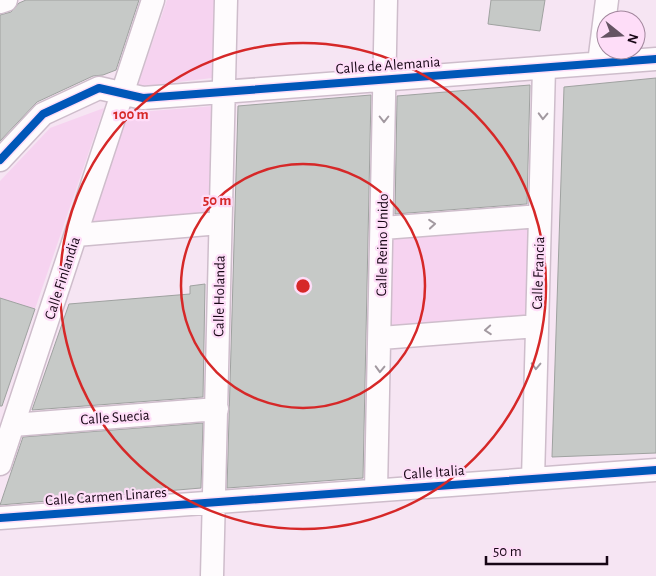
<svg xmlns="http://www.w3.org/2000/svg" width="656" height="576" font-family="'Alegreya Sans',sans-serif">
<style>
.green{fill:#f6d3f0}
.building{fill:#c6c9c7;stroke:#9fa2a0}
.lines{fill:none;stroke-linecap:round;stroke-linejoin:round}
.minor-casing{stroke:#cebdcb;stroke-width:25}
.minor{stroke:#fefbfd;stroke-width:22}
.cycleway-casing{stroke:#feddf8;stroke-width:11}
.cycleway{stroke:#0057b8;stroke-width:8}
.oneway{stroke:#a299a0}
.ring{fill:none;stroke:#d62828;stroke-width:2.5}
.labels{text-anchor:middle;stroke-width:4.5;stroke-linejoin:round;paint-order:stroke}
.street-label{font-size:15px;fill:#170615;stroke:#feddf8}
.centre{fill:#d62828;stroke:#feddf8;stroke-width:2.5}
.ring-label{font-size:15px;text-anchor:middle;font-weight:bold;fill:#d62828;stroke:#feddf8;stroke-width:4.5;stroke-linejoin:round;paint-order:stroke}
</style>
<rect width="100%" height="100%" fill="#f6e5f3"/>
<path class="green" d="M167,0H215L212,78L137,87Z
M213,106L209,213L90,225L126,113Z
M104,108L35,309L0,298V181L50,128Z
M532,225L528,317L391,326L393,239Z"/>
<path class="building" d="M26,0H139L116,70L103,75L93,76L37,102L0,141V15L11,12L19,3Z
M491,0H545L540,31L488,24Z
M656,78V453L552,457L564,87Z
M530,85L527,204L395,214L397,96Z
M371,95L363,478L227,488L238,106Z
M205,284L203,397L32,410L69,304L190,294V286Z
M0,298L35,309L2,406H0Z
M203,423L201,488L0,505L23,437Z"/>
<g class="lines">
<defs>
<path id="minor" d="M0,2L6,0
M599,63L607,0
M0,160L43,114L99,88L143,98L656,59
M383,228L540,216
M76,235L220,223
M381,338L537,326
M13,425L217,409
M0,464L153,0
M533,479L544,68
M376,490L386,0
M0,518L656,470
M212,576L226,0"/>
</defs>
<use href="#minor" class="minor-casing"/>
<use href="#minor" class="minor"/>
<defs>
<path id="cycleway" d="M0,160L43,114L99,88L143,98L656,59
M0,518L656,470"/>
</defs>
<use href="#cycleway" class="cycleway-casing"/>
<use href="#cycleway" class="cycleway"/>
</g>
<defs><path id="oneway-chevron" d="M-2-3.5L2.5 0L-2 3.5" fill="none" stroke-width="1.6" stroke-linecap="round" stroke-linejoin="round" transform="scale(1.25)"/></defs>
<g class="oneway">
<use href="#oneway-chevron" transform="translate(543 116) rotate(92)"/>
<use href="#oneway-chevron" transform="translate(384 119) rotate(90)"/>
<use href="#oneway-chevron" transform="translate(432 224) rotate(-5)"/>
<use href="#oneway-chevron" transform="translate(488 330) rotate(176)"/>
<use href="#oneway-chevron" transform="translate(536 366) rotate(92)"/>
<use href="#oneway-chevron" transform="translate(380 369) rotate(92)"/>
</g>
<g class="ring">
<circle cx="303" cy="286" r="122"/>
<circle cx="303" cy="286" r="243"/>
</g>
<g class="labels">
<g class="street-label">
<text transform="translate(388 65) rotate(-4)" y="5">Calle de Alemania</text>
<text transform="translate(382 245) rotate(-89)" y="5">Calle Reino Unido</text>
<text transform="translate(538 273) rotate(-88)" y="5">Calle Francia</text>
<text transform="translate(62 278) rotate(-72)" y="5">Calle Finlandia</text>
<text transform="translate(219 296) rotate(-89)" y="5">Calle Holanda</text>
<text transform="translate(115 417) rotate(-4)" y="5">Calle Suecia</text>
<text transform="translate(434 472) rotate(-4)" y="5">Calle Italia</text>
<text transform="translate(106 496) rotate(-4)" y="5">Calle Carmen Linares</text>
</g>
</g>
<circle cx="303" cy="286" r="8" class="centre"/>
<g class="ring-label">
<text x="131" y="119">100 m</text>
<text x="217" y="205">50 m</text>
</g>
<g transform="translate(621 35) rotate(107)"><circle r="24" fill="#feddf8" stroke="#a2879d"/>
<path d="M0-4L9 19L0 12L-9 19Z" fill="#655463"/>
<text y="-8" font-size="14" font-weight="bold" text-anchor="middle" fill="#170615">N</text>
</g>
<path d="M486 556v8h121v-8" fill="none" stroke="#170615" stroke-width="2.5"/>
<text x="493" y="556" font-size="15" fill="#170615" stroke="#feddf8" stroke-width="4" paint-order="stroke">50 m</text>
</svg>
